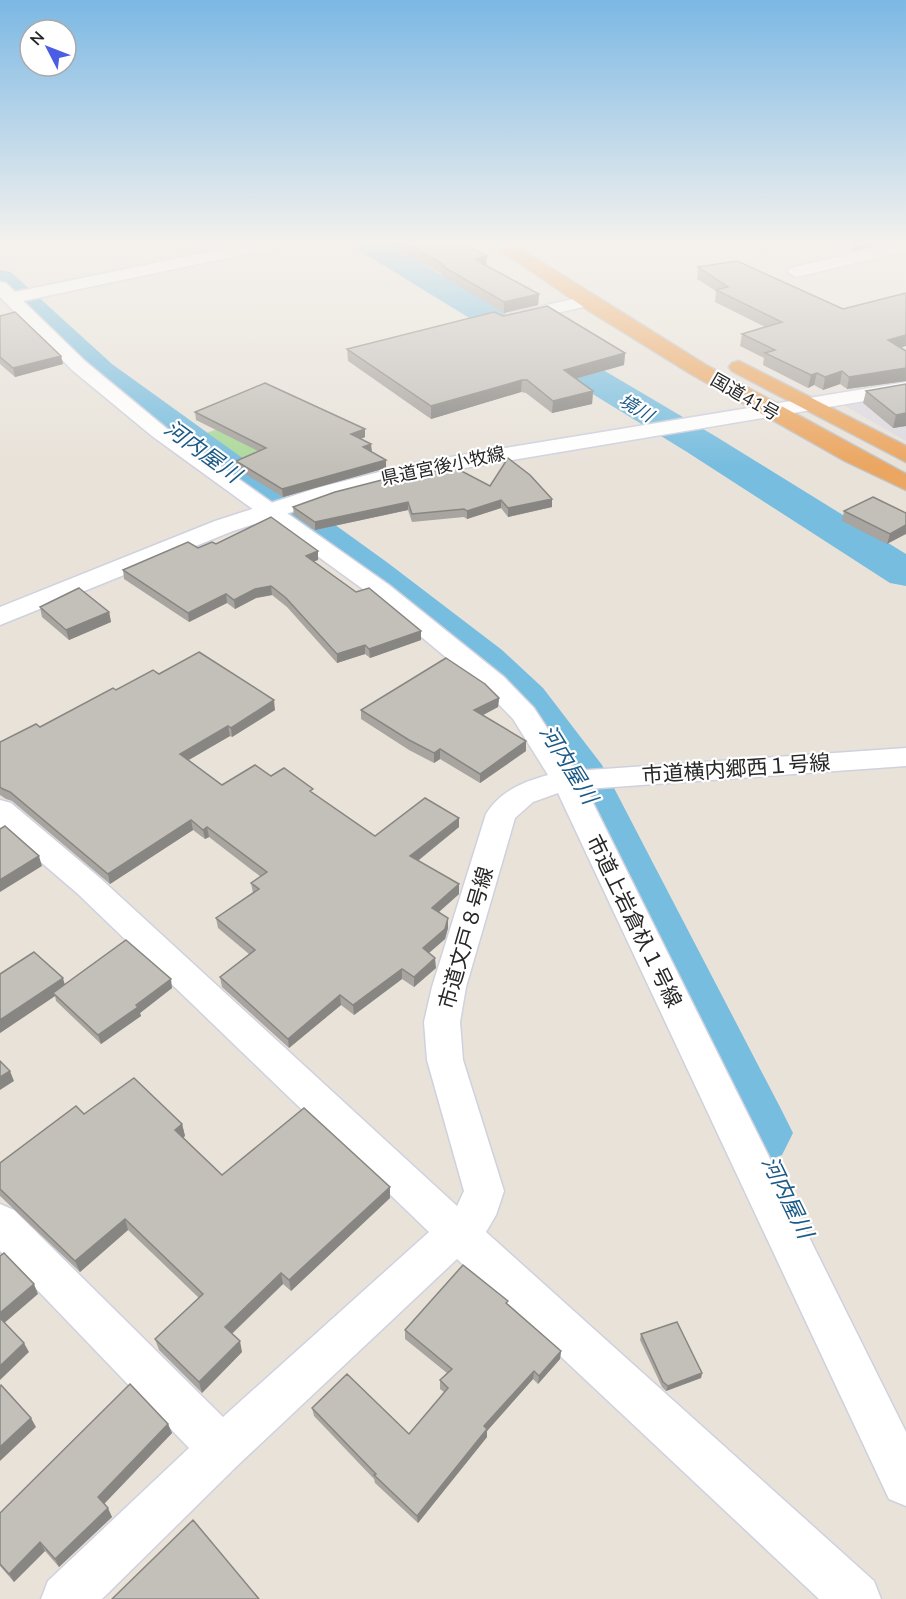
<svg xmlns="http://www.w3.org/2000/svg" width="906" height="1599" font-family="Mulish,'Noto Sans JP',sans-serif">
<style>
.industrial{fill:#dcdae1}
.green{fill:#acd99b}
.lines{fill:none;stroke-linecap:round;stroke-linejoin:round}
.river{fill:#77bddf;fill-rule:evenodd}
.street-casing{stroke:#cfd1de;stroke-width:3}
.secondary-casing{stroke:#cfd1de;stroke-width:3}
.highway-casing{stroke:#c3c3c3;stroke-width:3}
.street{fill:#fff;fill-rule:evenodd}
.secondary{fill:#fff;fill-rule:evenodd}
.highway{fill:#eba661;fill-rule:evenodd}
.wall{fill:#a8a49f}
.shaded-wall{fill:#888682}
.building{fill:#c3bfb9;stroke:#888682;stroke-width:1.5}
.labels{text-anchor:middle;stroke-width:4.5;stroke-linejoin:round;paint-order:stroke}
.far-street-label{font-size:18px;fill:#272727;stroke:#fff}
.far-water-label{font-size:18px;font-style:italic;fill:#1b5a86;stroke:#fff}
.street-label{font-size:21px;fill:#272727;stroke:#fff}
.water-label{font-size:22px;font-style:italic;fill:#1b5a86;stroke:#fff}
</style>
<rect width="100%" height="100%" fill="#e8e2d9"/>
<path class="industrial" d="M906,392V441L838,402Z"/>
<path class="green" d="M235,422L282,446L231,465L194,438Z"/>
<g class="lines">
<path class="river" d="M352,243H388L715,436L906,554V586L890,583L687,452L357,249Z
M0,270L11,272L112,364L388,563L502,650L543,688L602,765L782,1111L793,1133L782,1155L757,1164L732,1155L549,767C534,744 518,722 500,701C465,664 421,634 382,603C254,500 116,413 0,297Z"/>
<defs>
<path id="street" d="M251,243H282L274,248L23,301L86,362L166,428L389,585L504,677L534,708L575,771L906,748V766L586,789L906,1432V1506L889,1499L558,793L533,802L515,818L466,987L460,1022L463,1060L504,1191L496,1215L486,1232L874,1581L881,1599H819L457,1259L238,1465L102,1599H41L48,1581L189,1448L0,1251V1204L14,1210L223,1417L429,1232L78,894L0,827V800L11,803L100,878L457,1206L464,1191L427,1060L424,1022L432,987L486,814C500,791 523,782 548,775L513,719L484,689L371,595L152,436L72,370L0,297V282L6,283L15,292Z
M898,243H906V251L796,277L788,272L790,268Z
M586,296L595,301L592,305L513,323L504,318L507,314Z"/>
<path id="secondary" d="M906,382V394L423,475L335,498L233,531L0,625V607L215,521L317,488L414,463Z"/>
<path id="highway" d="M490,243H511L706,365L906,474V490L845,461L691,374L591,312Z
M739,361L906,446V462L732,371L729,367L732,363Z"/>
</defs>
<use href="#street" class="street-casing"/>
<use href="#secondary" class="secondary-casing"/>
<use href="#highway" class="highway-casing"/>
<use href="#street" class="street"/>
<use href="#secondary" class="secondary"/>
<use href="#highway" class="highway"/>
</g>
<path class="wall" d="M387,243H462L486,266L539,294L538,305L504,313L442,276V274Z
M698,267L901,348L906,351V381L847,389L840,384L823,390L814,385L808,388L763,365L764,358L740,346L742,334L765,327L715,302L716,291L697,279Z
M0,316L61,356L63,364L15,377L0,364Z
M503,316L625,353L624,365L576,379L593,391L592,404L552,413L526,393L521,392L431,419L348,361L347,349Z
M906,384V426L893,428L863,403L866,391Z
M195,412L365,437L361,439L386,468L283,497L237,469L236,461L258,451L196,420Z
M416,476L490,486L552,507L508,517L501,508L467,519L464,517L412,522L408,510L315,530L294,515L293,507Z
M844,511L906,513L887,544L842,521Z
M216,544L318,560L314,561L356,592L421,631V640L370,658L365,654L337,663L287,607L272,595L256,598L235,609L227,603L189,622L124,579L123,570L198,548Z
M40,607L109,612L111,622L69,640L42,617Z
M159,674L275,710L232,737L230,736L188,760L222,785L271,776L313,793L375,836L459,827L418,861L459,894L439,912L448,918V928L445,939L429,953L436,968L414,987L402,979L354,1015L341,1005L289,1048L222,987L220,977L249,954L218,928L216,918L253,893L251,883L261,877L209,837L205,839L193,830L110,884L12,801L6,799L0,795V742L40,727L116,690Z
M499,698L498,707L482,715L526,741V751L480,783L440,759L434,763L409,750L361,719V710Z
M0,974L65,984L172,988L140,1013L141,1016L101,1044L56,1001L55,996L0,1033Z
M84,1114L182,1124L185,1136L183,1138L222,1175L390,1187V1198L291,1291L283,1284L232,1334L242,1352L202,1393L159,1350L155,1339L199,1298L128,1230L80,1272L0,1196V1163Z
M508,1304L561,1351L560,1359L538,1384L533,1379L487,1431V1437L418,1523L375,1483L374,1479L314,1416L312,1408L409,1434L444,1392L440,1389V1380L447,1373L405,1339V1330Z
M641,1334L702,1373L701,1378L666,1391L662,1387L640,1340Z
M168,1424L172,1433L104,1504L112,1517L59,1567L45,1551L14,1582L0,1566V1513Z"/>
<path class="shaded-wall" d="M864,243H888L853,251L854,245Z
M487,256L486,266L474,259Z
M539,294L538,305L504,313V302Z
M906,335V346L885,353L888,340Z
M625,353L624,365L563,382L564,370Z
M61,356L63,364L15,377L13,368Z
M906,368V381L847,389L849,377Z
M842,371L840,384L823,390L825,377Z
M817,373L814,385L808,388L811,375Z
M522,380L521,392L431,419V406Z
M593,391L592,404L552,413L553,401Z
M906,413V426L893,428L896,415Z
M365,429V437L352,442L351,434Z
M371,444L372,452L363,447Z
M386,460V468L283,497L282,489Z
M552,499V507L508,517V508Z
M501,500V508L467,519V511Z
M408,502V510L315,530V522Z
M906,525V534L887,544L890,534Z
M318,551V560L307,564L306,556Z
M271,586L272,595L256,598L235,609L234,600L255,589Z
M226,594L227,603L189,622L188,613Z
M109,612L111,622L69,640L66,630Z
M421,631V640L370,658L369,649Z
M365,645V654L337,663V654Z
M499,698L498,707L474,720V710Z
M274,700L275,710L232,737L231,728Z
M228,726L230,736L182,764L180,754Z
M526,741V751L480,783V774Z
M440,749V759L434,763V753Z
M459,818V827L411,866L410,856Z
M191,820L193,830L110,884L108,874Z
M207,827L209,837L205,839L203,830Z
M39,856L42,866L0,892V880Z
M459,884V894L432,918V908Z
M448,918V928L445,939L423,958V948Z
M435,958L436,968L414,987V977Z
M402,969V979L354,1015L353,1005Z
M63,978L66,989L53,993L55,996L0,1033V1020Z
M171,979L172,988L140,1013L141,1016L101,1044L98,1035Z
M340,995L341,1005L289,1048L288,1039Z
M10,1071L14,1081L0,1090V1077Z
M182,1124L185,1136L178,1142L175,1130Z
M390,1187V1198L291,1291L289,1280Z
M125,1219L128,1230L80,1272L75,1261Z
M281,1273L283,1284L227,1338L225,1327Z
M34,1284L38,1294L2,1325L0,1321V1313Z
M240,1341L242,1352L202,1393L199,1382Z
M24,1343L29,1352L0,1380V1366Z
M561,1351L560,1359L538,1384L539,1376Z
M534,1371L533,1379L487,1431V1437L418,1523L417,1516L484,1426Z
M702,1373L701,1378L666,1391L668,1386Z
M31,1418L36,1427L0,1461V1447Z
M168,1424L172,1433L102,1506L98,1497Z
M108,1508L112,1517L59,1567L55,1559Z
M40,1542L45,1551L14,1582L9,1574Z"/>
<path class="building" d="M405,243H462L487,256L474,259L539,294L504,302L442,266L443,264Z
M853,243H864L854,245Z
M737,261L843,309L906,293V335L888,340L906,351V368L849,377L842,371L825,377L817,373L811,375L765,353L775,350L742,334L782,322L716,290L728,287L698,267Z
M547,306L625,353L564,370L593,391L553,401L527,380H522L431,406L347,349L494,312L503,316Z
M15,312L61,356L13,368L0,357V316Z
M265,383L365,429L351,434L371,444L363,447L386,460L282,489L236,461L266,448L195,412Z
M906,384V413L896,415L866,391Z
M508,458L530,475L552,499L508,508L501,500L467,511L464,509L412,514L408,502L315,522L293,507L335,492L409,473L416,476L452,466L490,486Z
M873,497L906,513V525L890,534L844,511Z
M271,517L318,551L306,556L356,592L369,588L421,631L369,649L365,645L337,654L286,598L271,586L255,589L234,600L226,594L188,613L123,570L188,542L198,548L212,542L216,544Z
M79,588L109,612L66,630L40,607Z
M199,652L274,700L231,728L228,726L180,754L222,785L255,765L271,776L284,768L313,789L310,791L375,836L425,798L459,818L410,856L459,884L432,908L448,918L445,929L423,948L435,958L414,977L402,969L353,1005L340,995L288,1039L220,977L255,950L216,918L259,889L251,883L267,872L207,827L203,830L191,820L108,874L10,792L3,789L0,787V742L36,724L40,727L113,688L116,690L153,670L159,674Z
M446,658L485,684L499,698L474,710L526,741L480,774L440,749L434,753L409,740L361,710Z
M5,826L39,856L0,880V829Z
M126,940L171,979L136,1005L138,1007L98,1035L53,993Z
M34,952L63,978L0,1020V974Z
M0,1061L10,1071L0,1077Z
M134,1078L182,1124L175,1130L222,1175L304,1108L390,1187L289,1280L281,1273L225,1327L240,1341L199,1382L155,1339L203,1294L125,1219L75,1261L0,1189V1163L76,1106L84,1114Z
M4,1253L34,1284L0,1313V1256Z
M463,1265L508,1301L506,1303L561,1351L539,1376L534,1371L484,1426L487,1429L417,1516L374,1475L376,1474L312,1408L347,1374L409,1434L448,1388L440,1380L452,1369L405,1330Z
M0,1318L24,1343L0,1366Z
M677,1322L702,1373L668,1386L663,1382L641,1334Z
M130,1384L168,1424L98,1497L108,1508L55,1559L40,1542L9,1574L0,1564V1513Z
M1,1385L31,1418L0,1447V1386Z
M193,1520L259,1599H112Z"/>
<linearGradient id="sky" x2="0" y2="1"><stop stop-color="#7bb8e4"/><stop offset="0.52" stop-color="#f5f2ee"/><stop offset="1" stop-color="#f5f2ee" stop-opacity="0"/></linearGradient>
<rect width="906" height="467" fill="url(#sky)"/>
<g class="labels">
<g class="far-street-label">
<text transform="translate(745 397) rotate(30)" y="6">国道41号</text>
<text transform="translate(443 466) rotate(-12)" y="6">県道宮後小牧線</text>
</g>
<g class="far-water-label">
<text transform="translate(636 408) rotate(31)" y="6">境川</text>
</g>
<g class="street-label">
<text transform="translate(736 769) rotate(-4)" y="7">市道横内郷西１号線</text>
<text transform="translate(634 921) rotate(64)" y="7">市道上岩倉杁１号線</text>
<text transform="translate(466 938) rotate(-74)" y="7">市道文戸８号線</text>
</g>
<g class="water-label">
<text transform="translate(203 451) rotate(36)" y="8">河内屋川</text>
<text transform="translate(569 764) rotate(58)" y="8">河内屋川</text>
<text transform="translate(788 1197) rotate(64)" y="8">河内屋川</text>
</g>
</g>
<g transform="translate(48 48) rotate(312)"><circle r="28" fill="#ffffff" stroke="#a9a9a9" stroke-width="1.5"/>
<path d="M0-4.5L10 22L0 15L-10 22Z" fill="#4a5de4"/>
<text y="-9" font-size="16" font-weight="bold" text-anchor="middle" fill="#272727">N</text>
</g>
</svg>
